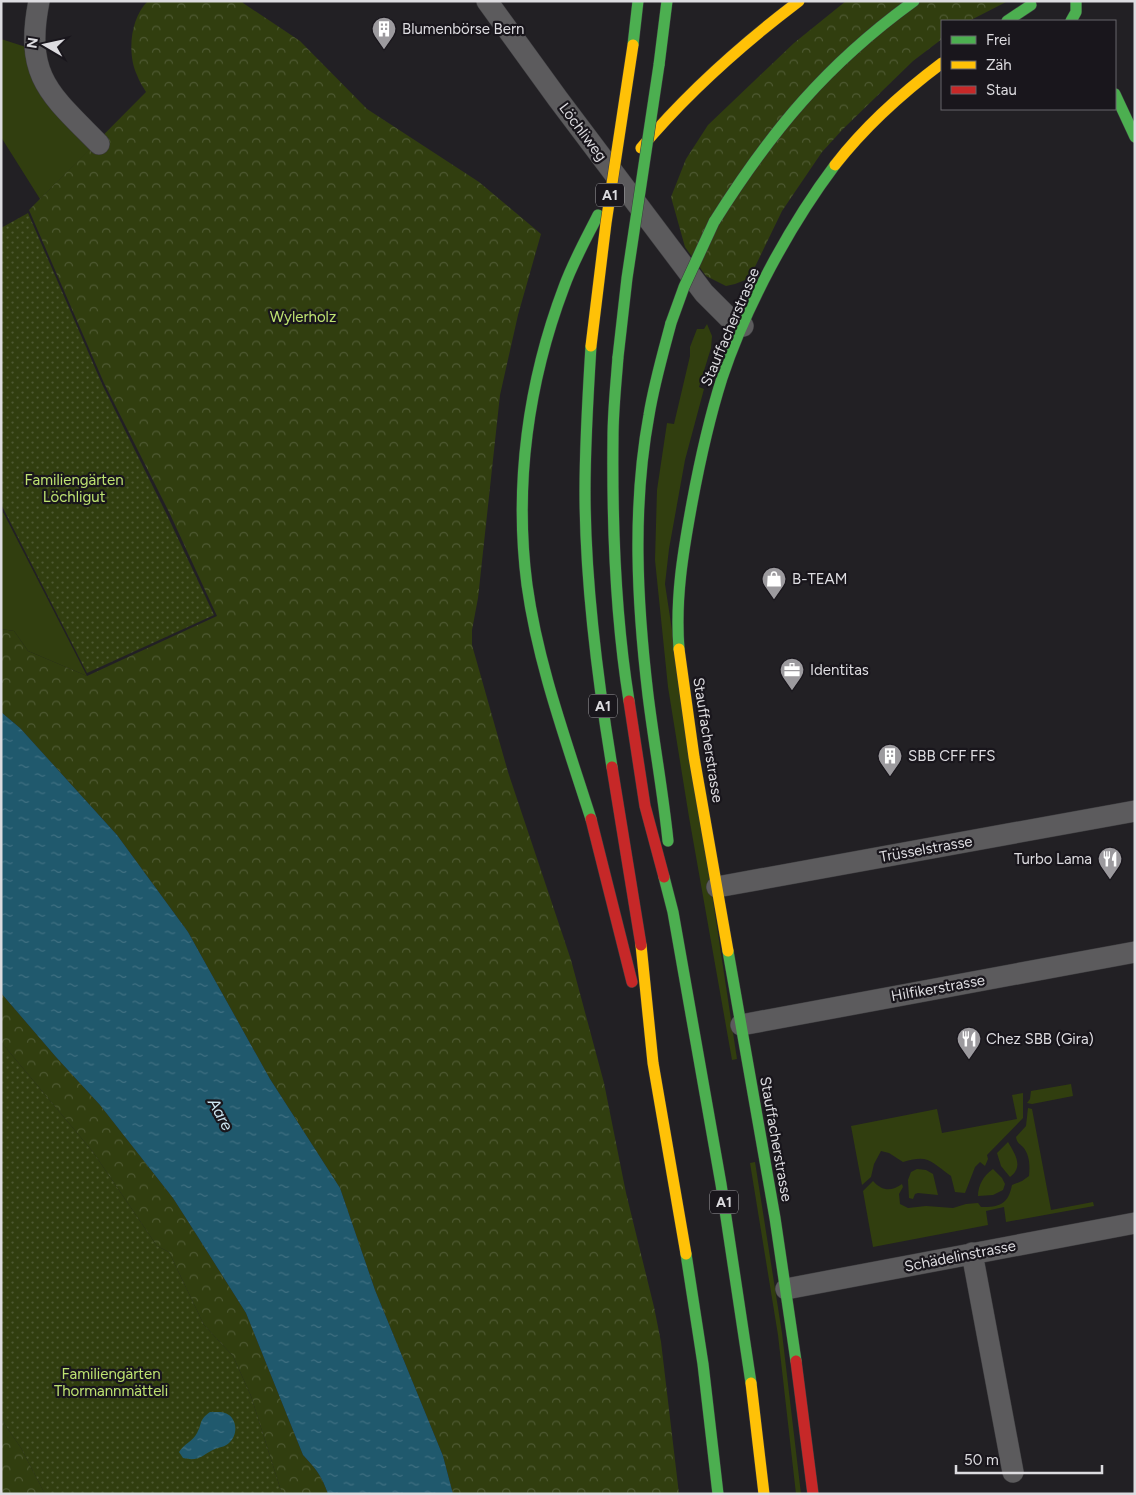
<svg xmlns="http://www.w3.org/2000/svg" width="1136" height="1495" font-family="Figtree,sans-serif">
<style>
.grass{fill:#313e0f}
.forest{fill:url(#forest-crowns)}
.garden{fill:url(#garden-dots)}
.water{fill:url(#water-ripples)}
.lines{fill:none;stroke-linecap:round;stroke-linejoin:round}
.street-casing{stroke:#3d3c3f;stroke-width:22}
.fast-casing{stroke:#3d3c3f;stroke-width:12}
.slow-casing{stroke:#3d3c3f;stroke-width:12}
.jam-casing{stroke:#3d3c3f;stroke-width:12}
.street{stroke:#5c5b5d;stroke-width:21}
.fast{stroke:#4caf50;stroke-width:11}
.slow{stroke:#ffc107;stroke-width:11}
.jam{stroke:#c62828;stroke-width:11}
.fast-bridge-casing{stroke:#3d3c3f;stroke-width:12;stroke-linecap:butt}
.slow-bridge-casing{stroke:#3d3c3f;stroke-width:12;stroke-linecap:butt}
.fast-bridge{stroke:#4caf50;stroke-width:11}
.slow-bridge{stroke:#ffc107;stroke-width:11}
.labels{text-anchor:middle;stroke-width:4.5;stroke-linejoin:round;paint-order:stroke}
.shield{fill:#19161c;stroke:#a2a1a5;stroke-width:1}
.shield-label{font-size:14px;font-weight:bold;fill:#dddce0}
.poi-label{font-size:15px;fill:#dddce0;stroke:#19161c;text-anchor:start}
.street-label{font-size:15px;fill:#dddce0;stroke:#19161c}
.park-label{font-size:15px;fill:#bee371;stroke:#19161c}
.water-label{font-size:16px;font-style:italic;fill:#cfe7f2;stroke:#19161c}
</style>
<defs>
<pattern id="forest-crowns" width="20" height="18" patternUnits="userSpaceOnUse" patternTransform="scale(1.25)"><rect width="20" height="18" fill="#313e0f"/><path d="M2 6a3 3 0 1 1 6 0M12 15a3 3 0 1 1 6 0" fill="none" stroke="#4e5932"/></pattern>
<pattern id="garden-dots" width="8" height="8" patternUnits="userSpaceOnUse" patternTransform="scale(1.25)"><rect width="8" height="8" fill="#313e0f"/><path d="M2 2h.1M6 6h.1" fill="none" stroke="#4e5932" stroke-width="1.8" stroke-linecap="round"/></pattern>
<pattern id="water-ripples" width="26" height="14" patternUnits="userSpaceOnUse" patternTransform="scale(1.25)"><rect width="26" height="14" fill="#20596d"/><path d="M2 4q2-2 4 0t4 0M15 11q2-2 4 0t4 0" fill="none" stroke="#407082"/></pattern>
</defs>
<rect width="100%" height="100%" fill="#222024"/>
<path class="grass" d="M1,39L29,48L94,145L40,199L1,137Z
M707,324L712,336L711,348L699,387L704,389L685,460L669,549L665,584L737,1059L732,1060L689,817L668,687L655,560L657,490L667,423L674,424L690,356V347L697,329H704Z
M1,508L87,676L28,651L14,631L1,629Z
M1071,1084L1073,1096L1032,1104L1027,1103L1030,1099L1031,1091Z
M1023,1093V1118L987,1155L988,1159L985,1166L980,1162L975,1167L965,1193L955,1192L951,1176C930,1161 929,1154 903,1162L889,1153L881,1151L874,1164L871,1177L862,1185L851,1126L937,1109L942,1133L1017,1119L1012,1095Z
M1028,1108L1032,1109L1051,1210L1093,1202L1094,1206L1006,1222L1004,1207L986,1211L988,1225L873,1247L863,1191L873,1181C882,1191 891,1192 902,1184L903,1187L899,1194L900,1204L908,1208L926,1206L953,1208L966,1204L978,1203L981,1207C999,1207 1008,1205 1012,1185L1022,1181L1029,1176C1030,1167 1030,1155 1023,1147C1019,1143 1017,1143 1016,1137L1026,1126Z
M1008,1142C1015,1154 1024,1167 1010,1177L1001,1166L997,1153Z
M755,1162L782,1333L801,1494H796L778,1335L750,1163Z
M917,1169L926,1170L933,1174L938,1195L918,1193L915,1194L913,1199L909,1198L908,1180L911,1172Z
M993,1169L1002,1178L1005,1184L1003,1190L993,1195L978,1196C978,1185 984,1175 993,1169Z"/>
<path class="forest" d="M148,1H242L243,3L300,41L367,109L479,182L541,234L518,315L500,395L478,598L472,630V645L508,772L571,960L604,1083L626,1193L654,1307L661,1342L679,1494H453L443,1456L375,1290L340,1188L270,1079L188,932L117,835L20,728L1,712V629L14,631L28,651L87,676L217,616L170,514L104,383L29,210L146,92C143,87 139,81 137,75C127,54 130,18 148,1Z
M846,1H1008L969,21H942V39L913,61L843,129L822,152L782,211L752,273L745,280L735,284L726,286L706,276L685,247L671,197L686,159L708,125L794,43Z
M1,993L56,1057L100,1105L173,1198L198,1237L246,1313L303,1455C316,1469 322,1476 328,1494H282L251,1396L233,1356L204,1325L169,1252L157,1246L93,1152L1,1042Z
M1,1419L21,1448L45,1494H1Z"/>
<path class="garden" d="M28,213L102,384L167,515L214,615L87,673L1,504V228Z
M1,1042L93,1152L157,1246L169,1252L204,1325L233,1356L251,1396L282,1494H45L21,1448L1,1419Z"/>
<path class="water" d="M1,712L20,728L117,835L188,932L270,1079L340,1188L375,1290L443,1456L453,1494H328C322,1476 316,1469 303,1455L246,1313L198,1237L173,1198L100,1105L56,1057L1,993Z
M210,1412C217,1412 224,1411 229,1415C238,1422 237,1436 229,1443C225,1447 220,1447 215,1449C202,1455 199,1462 183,1458L179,1452C184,1444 193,1441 197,1433C203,1422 198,1421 210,1412Z"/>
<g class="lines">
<defs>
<path id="street" d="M39,1C24,77 50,94 99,144
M487,1L558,99L704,293L728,317L743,326
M717,887L1135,811
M741,1025L1135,952
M972,1253L1013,1472
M786,1289L1135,1223"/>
<path id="fast" d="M1007,21L1031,5
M1071,21L1076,12V1
M633,45L638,1
M659,65L667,1
M1115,94L1135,137
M714,222C771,131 827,64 914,1
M591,346C588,394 585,442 585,491C585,583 597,676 612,767
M618,357C616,384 613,411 613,437C612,525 615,614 629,701
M679,649C675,599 683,552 692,503C700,460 709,419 722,378C746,306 790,225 835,165
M591,819C567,743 538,665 527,585C514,485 528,382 564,287C573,262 586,239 598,215
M668,841C663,792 654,744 648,695C637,602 632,507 649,415C654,384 663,353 671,323
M664,877L673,912L721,1184L751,1383
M728,951L775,1218L796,1361
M686,1254L703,1364L718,1494"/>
<path id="slow" d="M641,148C688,92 741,45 799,1
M835,165C866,125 902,93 942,63
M679,649L694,757L728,951
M641,945L653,1063L686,1254
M751,1383L764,1494"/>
<path id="jam" d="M629,701L645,806L664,877
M612,767L641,945
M591,819L632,982
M796,1361L813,1494"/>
</defs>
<use href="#street" class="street-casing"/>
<use href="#fast" class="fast-casing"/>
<use href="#slow" class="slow-casing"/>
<use href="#jam" class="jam-casing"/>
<use href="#street" class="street"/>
<use href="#fast" class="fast"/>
<use href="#slow" class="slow"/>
<use href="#jam" class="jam"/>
<defs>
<path id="fast-bridge" d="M671,323L684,287L714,222
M618,357L627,278L659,65"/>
<path id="slow-bridge" d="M591,346L606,223L633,45"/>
</defs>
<use href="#fast-bridge" class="fast-bridge-casing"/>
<use href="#slow-bridge" class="slow-bridge-casing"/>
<use href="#fast-bridge" class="fast-bridge"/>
<use href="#slow-bridge" class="slow-bridge"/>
</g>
<defs>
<symbol id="building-pin" viewBox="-11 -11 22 30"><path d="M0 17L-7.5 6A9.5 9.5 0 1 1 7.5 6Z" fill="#9c9a9e" stroke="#19161c"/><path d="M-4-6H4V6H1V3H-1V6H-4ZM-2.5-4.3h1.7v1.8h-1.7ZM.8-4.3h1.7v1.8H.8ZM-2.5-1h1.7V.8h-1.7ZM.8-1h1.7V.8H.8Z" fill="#fff"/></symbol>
<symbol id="shop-pin" viewBox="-11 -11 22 30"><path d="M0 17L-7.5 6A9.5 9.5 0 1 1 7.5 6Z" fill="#9c9a9e" stroke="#19161c"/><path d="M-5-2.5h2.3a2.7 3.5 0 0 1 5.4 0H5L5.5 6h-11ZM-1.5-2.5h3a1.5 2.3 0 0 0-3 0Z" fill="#fff"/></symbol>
<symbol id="office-pin" viewBox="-11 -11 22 30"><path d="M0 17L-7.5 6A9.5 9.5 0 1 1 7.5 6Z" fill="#9c9a9e" stroke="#19161c"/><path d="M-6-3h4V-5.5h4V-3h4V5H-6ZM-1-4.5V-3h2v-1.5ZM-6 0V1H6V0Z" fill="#fff"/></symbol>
<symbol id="restaurant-pin" viewBox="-11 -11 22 30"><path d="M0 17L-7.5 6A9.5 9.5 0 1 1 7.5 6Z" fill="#9c9a9e" stroke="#19161c"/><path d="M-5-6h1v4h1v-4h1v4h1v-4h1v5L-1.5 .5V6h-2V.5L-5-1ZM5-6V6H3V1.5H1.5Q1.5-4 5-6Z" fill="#fff"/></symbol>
</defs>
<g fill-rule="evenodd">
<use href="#building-pin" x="370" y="15" width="28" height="38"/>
<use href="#shop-pin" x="760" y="565" width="28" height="38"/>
<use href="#office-pin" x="778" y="656" width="28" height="38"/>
<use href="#building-pin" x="876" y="742" width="28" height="38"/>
<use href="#restaurant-pin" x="1096" y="845" width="28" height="38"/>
<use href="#restaurant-pin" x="955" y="1025" width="28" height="38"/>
</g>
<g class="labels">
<g class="shield">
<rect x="596" y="183.5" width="28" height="23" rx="4"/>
<rect x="589" y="694.5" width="28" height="23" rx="4"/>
<rect x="710" y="1190.5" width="28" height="23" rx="4"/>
</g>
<g class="shield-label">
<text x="610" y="200">A1</text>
<text x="603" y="711">A1</text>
<text x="724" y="1207">A1</text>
</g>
<g class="poi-label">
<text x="402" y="34">Blumenbörse Bern</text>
<text x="792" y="584">B-TEAM</text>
<text x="810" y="675">Identitas</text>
<text x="908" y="761">SBB CFF FFS</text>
<text x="1092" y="864" text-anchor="end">Turbo Lama</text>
<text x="986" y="1044">Chez SBB (Gira)</text>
</g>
<g class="street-label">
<text transform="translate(583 132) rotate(53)" y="5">Löchliweg</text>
<text transform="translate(730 327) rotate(-67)" y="5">Stauffacherstrasse</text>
<text transform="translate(708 740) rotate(81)" y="5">Stauffacherstrasse</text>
<text transform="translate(926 849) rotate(-10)" y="5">Trüsselstrasse</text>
<text transform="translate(938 988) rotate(-10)" y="5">Hilfikerstrasse</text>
<text transform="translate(776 1139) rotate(80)" y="5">Stauffacherstrasse</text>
<text transform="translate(960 1256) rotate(-11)" y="5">Schädelinstrasse</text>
</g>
<g class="park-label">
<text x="303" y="322">Wylerholz</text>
<text x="74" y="485">Familiengärten<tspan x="74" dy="17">Löchligut</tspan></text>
<text x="111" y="1379">Familiengärten<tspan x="111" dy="17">Thormannmätteli</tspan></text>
</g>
<g class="water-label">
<text transform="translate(221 1114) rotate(61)" y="6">Aare</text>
</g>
</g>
<rect width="1136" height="1495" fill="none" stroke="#dddce0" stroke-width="5"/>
<rect x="941" y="20" width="175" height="90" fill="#19161c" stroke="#67656a"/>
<rect x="951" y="36" width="25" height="8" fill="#4caf50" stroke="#67656a"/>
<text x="986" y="45" font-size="15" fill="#dddce0">Frei</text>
<rect x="951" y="61" width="25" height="8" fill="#ffc107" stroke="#67656a"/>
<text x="986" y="70" font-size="15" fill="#dddce0">Zäh</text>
<rect x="951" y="86" width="25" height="8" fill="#c62828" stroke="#67656a"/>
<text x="986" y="95" font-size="15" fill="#dddce0">Stau</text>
<g transform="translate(45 45) rotate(279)" stroke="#19161c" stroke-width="4" paint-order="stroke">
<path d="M0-4L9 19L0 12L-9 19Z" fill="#dddce0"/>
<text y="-8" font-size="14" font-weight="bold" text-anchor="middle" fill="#dddce0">N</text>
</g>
<path d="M956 1465v8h146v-8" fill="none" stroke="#dddce0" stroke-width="2.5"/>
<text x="964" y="1465" font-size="15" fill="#dddce0" stroke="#19161c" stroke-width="4" paint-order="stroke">50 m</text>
</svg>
